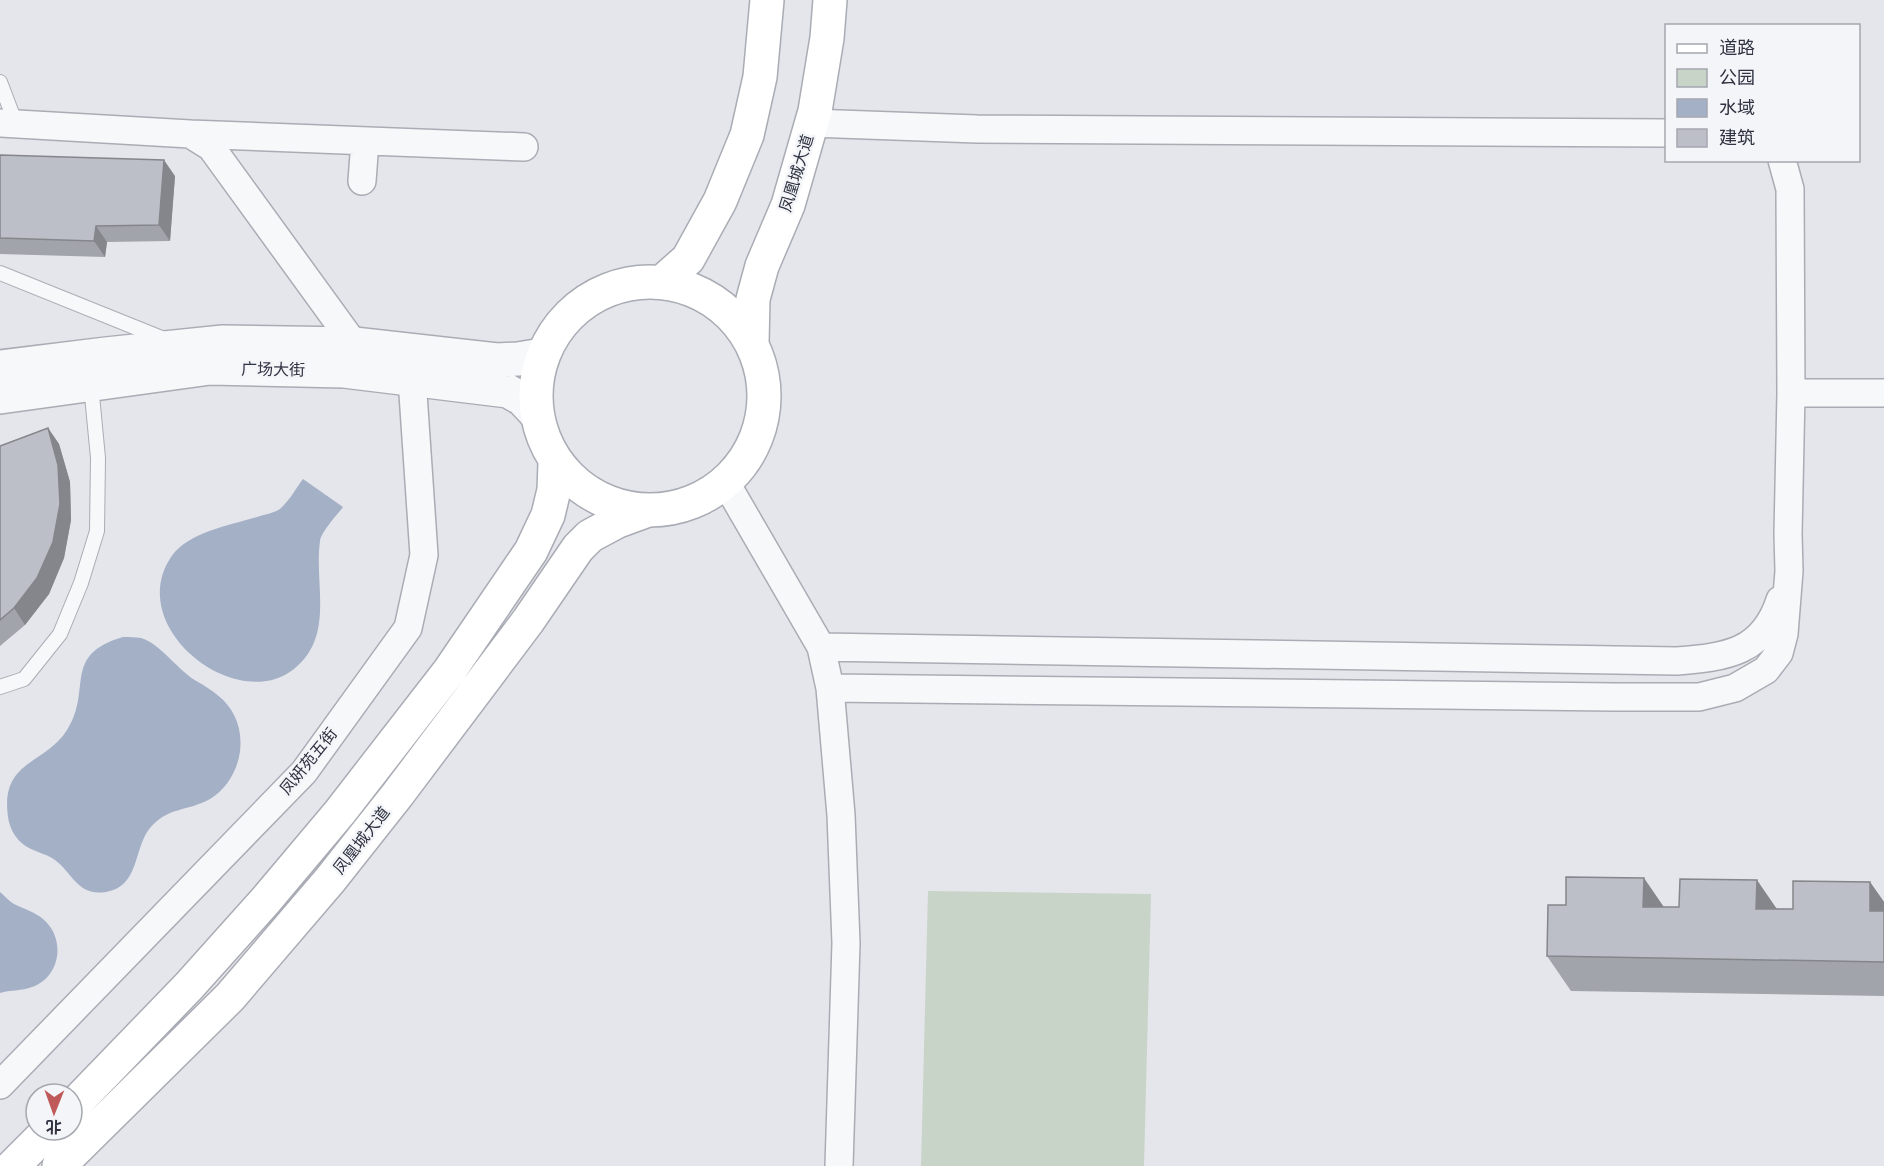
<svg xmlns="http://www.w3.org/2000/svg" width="1884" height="1166" font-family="'Public Sans','Noto Sans SC',sans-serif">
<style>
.green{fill:#c8d4c7}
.water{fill:#a4b0c6}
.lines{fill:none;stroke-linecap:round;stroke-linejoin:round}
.service-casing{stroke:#aaacb5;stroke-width:16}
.minor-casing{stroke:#aaacb5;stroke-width:30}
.tertiary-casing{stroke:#aaacb5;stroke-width:36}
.secondary-casing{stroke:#aaacb5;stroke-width:36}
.service{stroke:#f7f8f9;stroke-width:14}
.minor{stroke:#f7f8f9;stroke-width:27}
.tertiary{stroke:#f7f8f9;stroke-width:33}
.secondary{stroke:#fff;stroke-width:33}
.wall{fill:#a2a4ab}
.shaded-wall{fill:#84868b}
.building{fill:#bcbfc7;stroke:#84868b;stroke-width:1.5}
.labels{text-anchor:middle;stroke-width:5;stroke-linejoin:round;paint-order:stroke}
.street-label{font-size:16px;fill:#2e3241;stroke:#f4f5f8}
</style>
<rect width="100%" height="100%" fill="#e5e6eb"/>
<path class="green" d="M928,891L1151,894L1144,1166H921Z"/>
<path class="water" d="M303,479L343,507C337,515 321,532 320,541C314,585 335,636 294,669C237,715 124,628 171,557C189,531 232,525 260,516C267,514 277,512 281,508C290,500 296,488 303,479Z
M123,637C129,637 135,637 141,638C160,643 178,671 198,682C212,690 227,700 234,715C249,744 237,783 210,799C187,812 169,806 150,828C133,849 140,886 106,892C76,897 72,870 52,858C45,854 37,852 31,849C18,843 10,831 8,817C0,760 45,765 67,730C93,690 61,655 123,637Z
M0,892C5,896 9,901 14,904C24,909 35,912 43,919C66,938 61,977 32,987C22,991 10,990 0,993Z"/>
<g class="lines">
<defs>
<path id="service" d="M0,82L16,124
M0,273L164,339
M0,687L24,679L60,634L81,583L97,531L98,458L91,385"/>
<path id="minor" d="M0,123L190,134L211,147L354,344
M811,123L977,129L1666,133
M190,134L524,147
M362,181L365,141
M1791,393H1884
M726,483L821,647L830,688L841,815L846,943L839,1166
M821,647L1677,661C1726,657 1763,653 1780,600
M830,688L1614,697H1699L1735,688L1766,670L1779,653L1784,634L1789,571L1788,534L1791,393L1790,189L1782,160
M0,1085L304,772L408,628L424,555L412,379V360"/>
<path id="tertiary" d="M0,367L106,354L223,342L354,344L497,360L518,359L542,355
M0,397L210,368L344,371L508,391L522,399L537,415"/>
<path id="secondary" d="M536 396a114 114 0 1 1 228 0a114 114 0 1 1-228 0Z
M662,282L688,259L720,201L747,135L760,77L767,0
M752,343L753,299L762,266L788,205L815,111L827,38L830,0
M72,1107L189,986L266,900L340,812L450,670L531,551L548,515L554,490L555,463
M13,1166L49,1130
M59,1166L230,997L330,880L398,794L528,621L578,548L590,536L618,521L648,510"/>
</defs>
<use href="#service" class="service-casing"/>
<use href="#minor" class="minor-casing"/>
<use href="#tertiary" class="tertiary-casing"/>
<use href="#secondary" class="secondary-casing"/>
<use href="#service" class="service"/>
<use href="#minor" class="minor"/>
<use href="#tertiary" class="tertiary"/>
<use href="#secondary" class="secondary"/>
</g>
<path class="wall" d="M0,155L175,176L170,241L107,242L105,257L0,254Z
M48,428L59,444L70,482L71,520L64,558L49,594L25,625L0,646V446Z
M1870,882L1884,902V996L1571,991L1547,956L1664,907L1793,909Z"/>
<path class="shaded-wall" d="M164,160L175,176L170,241L159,225Z
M96,226L107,242L105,257L94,241Z
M48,428L59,444L70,482L71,520L64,558L49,594L25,625L14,608Z
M1644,878L1668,913L1643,907Z
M1757,880L1781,915L1756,909Z
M1870,882L1884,902V931L1870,911Z"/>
<path class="building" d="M0,155L164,160L159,225L96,226L94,241L0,238Z
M48,428L58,465L60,504L53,542L37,578L14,608L0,620V446Z
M1566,877L1644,878L1643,907H1679L1680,879L1757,880L1756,909H1793V881L1870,882V911H1884V962L1547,956L1548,905H1566Z"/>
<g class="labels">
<g class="street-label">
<text transform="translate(796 173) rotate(-73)" y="6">凤凰城大道</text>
<text transform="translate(273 369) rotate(1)" y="6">广场大街</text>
<text transform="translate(308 761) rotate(-51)" y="6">凤妍苑五街</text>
<text transform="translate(361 840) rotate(-52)" y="6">凤凰城大道</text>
</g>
</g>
<rect x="1665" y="24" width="195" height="138" fill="#f4f5f8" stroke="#a5a7af" stroke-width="1.5"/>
<rect x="1677" y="44" width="30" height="9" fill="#ffffff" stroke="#a5a7af" stroke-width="1.5"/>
<text x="1719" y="54" font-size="18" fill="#2e3241">道路</text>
<rect x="1677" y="69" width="30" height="18" fill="#c8d4c7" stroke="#a5a7af" stroke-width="1.5"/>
<text x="1719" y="84" font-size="18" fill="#2e3241">公园</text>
<rect x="1677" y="99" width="30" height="18" fill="#a4b0c6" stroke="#a5a7af" stroke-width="1.5"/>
<text x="1719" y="114" font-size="18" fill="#2e3241">水域</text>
<rect x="1677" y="129" width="30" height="18" fill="#bcbfc7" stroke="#a5a7af" stroke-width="1.5"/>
<text x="1719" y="144" font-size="18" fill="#2e3241">建筑</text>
<g transform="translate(54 1112) rotate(181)"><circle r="28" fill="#f4f5f8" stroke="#a5a7af" stroke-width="1.5"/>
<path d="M0-4.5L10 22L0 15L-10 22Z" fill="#c05959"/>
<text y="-9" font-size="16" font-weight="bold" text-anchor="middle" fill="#2e3241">北</text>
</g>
</svg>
